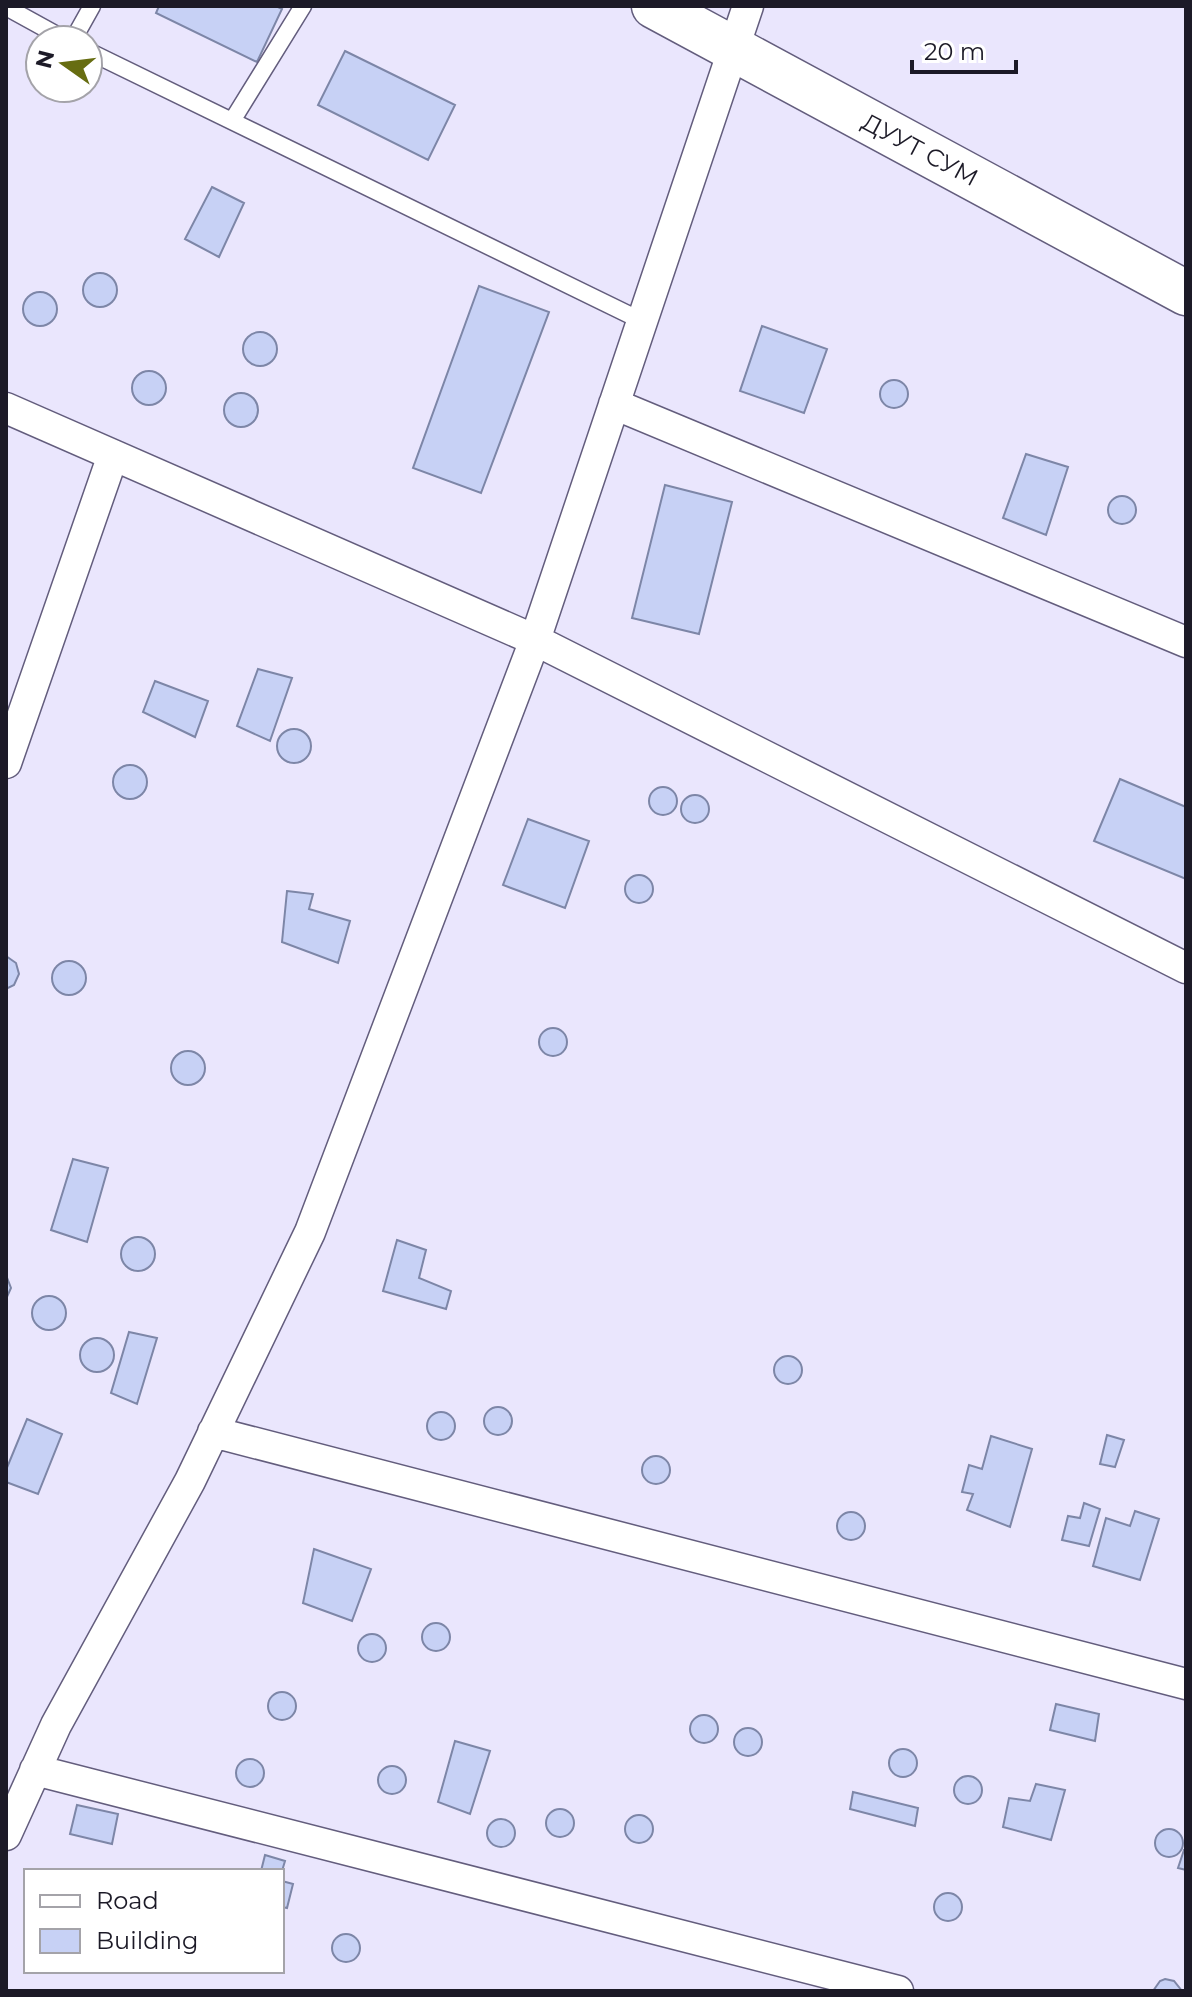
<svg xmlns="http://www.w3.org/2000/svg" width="1192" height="1997" font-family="Montserrat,sans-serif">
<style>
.building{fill:#c7d1f5;stroke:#7d86a7;stroke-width:2}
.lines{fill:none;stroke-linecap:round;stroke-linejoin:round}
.service-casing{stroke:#635d7d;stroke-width:19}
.minor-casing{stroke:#635d7d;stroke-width:33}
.secondary-casing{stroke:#635d7d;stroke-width:47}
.service{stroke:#fff;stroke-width:16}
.minor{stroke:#fff;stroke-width:30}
.secondary{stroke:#fff;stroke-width:44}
.labels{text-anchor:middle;stroke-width:6;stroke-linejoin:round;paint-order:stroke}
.street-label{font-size:24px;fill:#1c1a27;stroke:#fff}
</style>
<rect width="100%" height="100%" fill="#eae6fd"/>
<path class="building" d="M159,6H276L282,9L257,62L156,13Z
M345,51L455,105L428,160L318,105Z
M212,187L244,203L219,257L185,239Z
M83 290a17 17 0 1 1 34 0a17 17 0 1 1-34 0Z
M479,286L549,312L481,493L413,468Z
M23 309a17 17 0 1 1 34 0a17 17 0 1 1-34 0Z
M762,326L827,349L804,413L740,391Z
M243 349a17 17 0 1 1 34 0a17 17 0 1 1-34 0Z
M132 388a17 17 0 1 1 34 0a17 17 0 1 1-34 0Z
M880 394a14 14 0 1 1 28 0a14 14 0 1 1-28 0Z
M224 410a17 17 0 1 1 34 0a17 17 0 1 1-34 0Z
M1026,454L1068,467L1046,535L1003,518Z
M665,485L732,502L699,634L632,618Z
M1108 510a14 14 0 1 1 28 0a14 14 0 1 1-28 0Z
M258,669L292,678L270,741L237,726Z
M155,681L208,701L195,737L143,712Z
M277 746a17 17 0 1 1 34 0a17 17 0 1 1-34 0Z
M113 782a17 17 0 1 1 34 0a17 17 0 1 1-34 0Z
M1120,779L1186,807V879L1094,841Z
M649 801a14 14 0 1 1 28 0a14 14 0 1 1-28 0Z
M681 809a14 14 0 1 1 28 0a14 14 0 1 1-28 0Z
M528,819L589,841L565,908L503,885Z
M625 889a14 14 0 1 1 28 0a14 14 0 1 1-28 0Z
M287,891L313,894L309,909L350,921L338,963L282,942Z
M6,956L16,963L19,974L14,985L6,989Z
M52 978a17 17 0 1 1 34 0a17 17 0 1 1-34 0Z
M539 1042a14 14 0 1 1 28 0a14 14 0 1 1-28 0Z
M171 1068a17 17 0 1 1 34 0a17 17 0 1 1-34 0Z
M73,1159L108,1168L87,1242L51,1230Z
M121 1254a17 17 0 1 1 34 0a17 17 0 1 1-34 0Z
M397,1240L426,1250L419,1278L451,1291L446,1309L383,1291Z
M6,1275L11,1288L6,1299Z
M32 1313a17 17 0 1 1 34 0a17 17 0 1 1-34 0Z
M129,1332L157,1338L137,1404L111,1393Z
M80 1355a17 17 0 1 1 34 0a17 17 0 1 1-34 0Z
M774 1370a14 14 0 1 1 28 0a14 14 0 1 1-28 0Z
M484 1421a14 14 0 1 1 28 0a14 14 0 1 1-28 0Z
M427 1426a14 14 0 1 1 28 0a14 14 0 1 1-28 0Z
M27,1419L62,1434L38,1494L6,1482V1470Z
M1107,1435L1124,1440L1115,1467L1100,1464Z
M991,1436L1032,1449L1010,1527L967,1510L973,1494L962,1492L969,1465L982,1469Z
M642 1470a14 14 0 1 1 28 0a14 14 0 1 1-28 0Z
M1084,1503L1100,1509L1089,1546L1062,1540L1068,1516L1080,1518Z
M1135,1511L1159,1519L1140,1580L1093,1566L1106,1518L1130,1526Z
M837 1526a14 14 0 1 1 28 0a14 14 0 1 1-28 0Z
M314,1549L371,1569L352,1621L303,1603Z
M422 1637a14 14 0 1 1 28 0a14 14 0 1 1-28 0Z
M358 1648a14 14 0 1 1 28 0a14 14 0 1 1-28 0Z
M268 1706a14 14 0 1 1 28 0a14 14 0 1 1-28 0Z
M1056,1704L1099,1714L1095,1741L1050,1730Z
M690 1729a14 14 0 1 1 28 0a14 14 0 1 1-28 0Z
M734 1742a14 14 0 1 1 28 0a14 14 0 1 1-28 0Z
M455,1741L490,1751L470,1814L438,1802Z
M889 1763a14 14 0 1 1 28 0a14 14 0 1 1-28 0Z
M236 1773a14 14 0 1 1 28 0a14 14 0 1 1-28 0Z
M378 1780a14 14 0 1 1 28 0a14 14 0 1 1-28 0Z
M954 1790a14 14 0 1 1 28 0a14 14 0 1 1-28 0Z
M1036,1784L1065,1790L1051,1840L1003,1827L1009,1798L1030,1801Z
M853,1792L918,1808L915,1826L850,1809Z
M77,1805L118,1814L112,1844L70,1834Z
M546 1823a14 14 0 1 1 28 0a14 14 0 1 1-28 0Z
M625 1829a14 14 0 1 1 28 0a14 14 0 1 1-28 0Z
M487 1833a14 14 0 1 1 28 0a14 14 0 1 1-28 0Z
M1155 1843a14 14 0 1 1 28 0a14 14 0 1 1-28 0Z
M1184,1850H1186V1870L1178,1868Z
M265,1855L285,1861L282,1871H261Z
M282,1881L293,1884L287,1908L282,1907Z
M934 1907a14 14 0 1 1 28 0a14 14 0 1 1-28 0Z
M332 1948a14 14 0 1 1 28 0a14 14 0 1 1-28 0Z
M1165,1979L1174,1981L1182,1991H1153L1160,1981Z"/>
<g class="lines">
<defs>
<path id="service" d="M6,7L66,40
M73,40L92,6
M88,51L642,321
M232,121L303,6"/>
<path id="minor" d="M614,404L1186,642
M6,408L535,640L748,6
M6,763L113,455
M213,1432L1186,1684
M35,1770L898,1991
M6,1835L56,1725L190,1481L310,1232L535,640L1186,968"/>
<path id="secondary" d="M654,6L1186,293"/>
</defs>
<use href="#service" class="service-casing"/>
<use href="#minor" class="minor-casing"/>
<use href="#secondary" class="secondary-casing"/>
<use href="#service" class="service"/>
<use href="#minor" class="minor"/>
<use href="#secondary" class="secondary"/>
</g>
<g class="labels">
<g class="street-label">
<text transform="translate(920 150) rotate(28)" y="8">ДУУТ СУМ</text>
</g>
</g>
<rect width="1192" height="1997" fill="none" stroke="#1c1a27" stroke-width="16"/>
<rect x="24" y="1869" width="260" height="104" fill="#ffffff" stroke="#a4a3a9" stroke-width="2"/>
<rect x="40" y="1895" width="40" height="12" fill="#ffffff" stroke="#a4a3a9" stroke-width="2"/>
<text x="96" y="1909" font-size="24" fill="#1c1a27">Road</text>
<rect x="40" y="1929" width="40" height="24" fill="#c7d1f5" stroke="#a4a3a9" stroke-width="2"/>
<text x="96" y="1949" font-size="24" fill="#1c1a27">Building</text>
<g transform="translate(64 64) rotate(284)"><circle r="38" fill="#ffffff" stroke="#a4a3a9" stroke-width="2"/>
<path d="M0-6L14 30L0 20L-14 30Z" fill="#676d11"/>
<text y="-12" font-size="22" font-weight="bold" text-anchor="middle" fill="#1c1a27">N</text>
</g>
<path d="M912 60v12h104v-12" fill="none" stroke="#1c1a27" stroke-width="4"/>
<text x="924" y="60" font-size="24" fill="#1c1a27" stroke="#ffffff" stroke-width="6" paint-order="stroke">20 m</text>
</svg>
